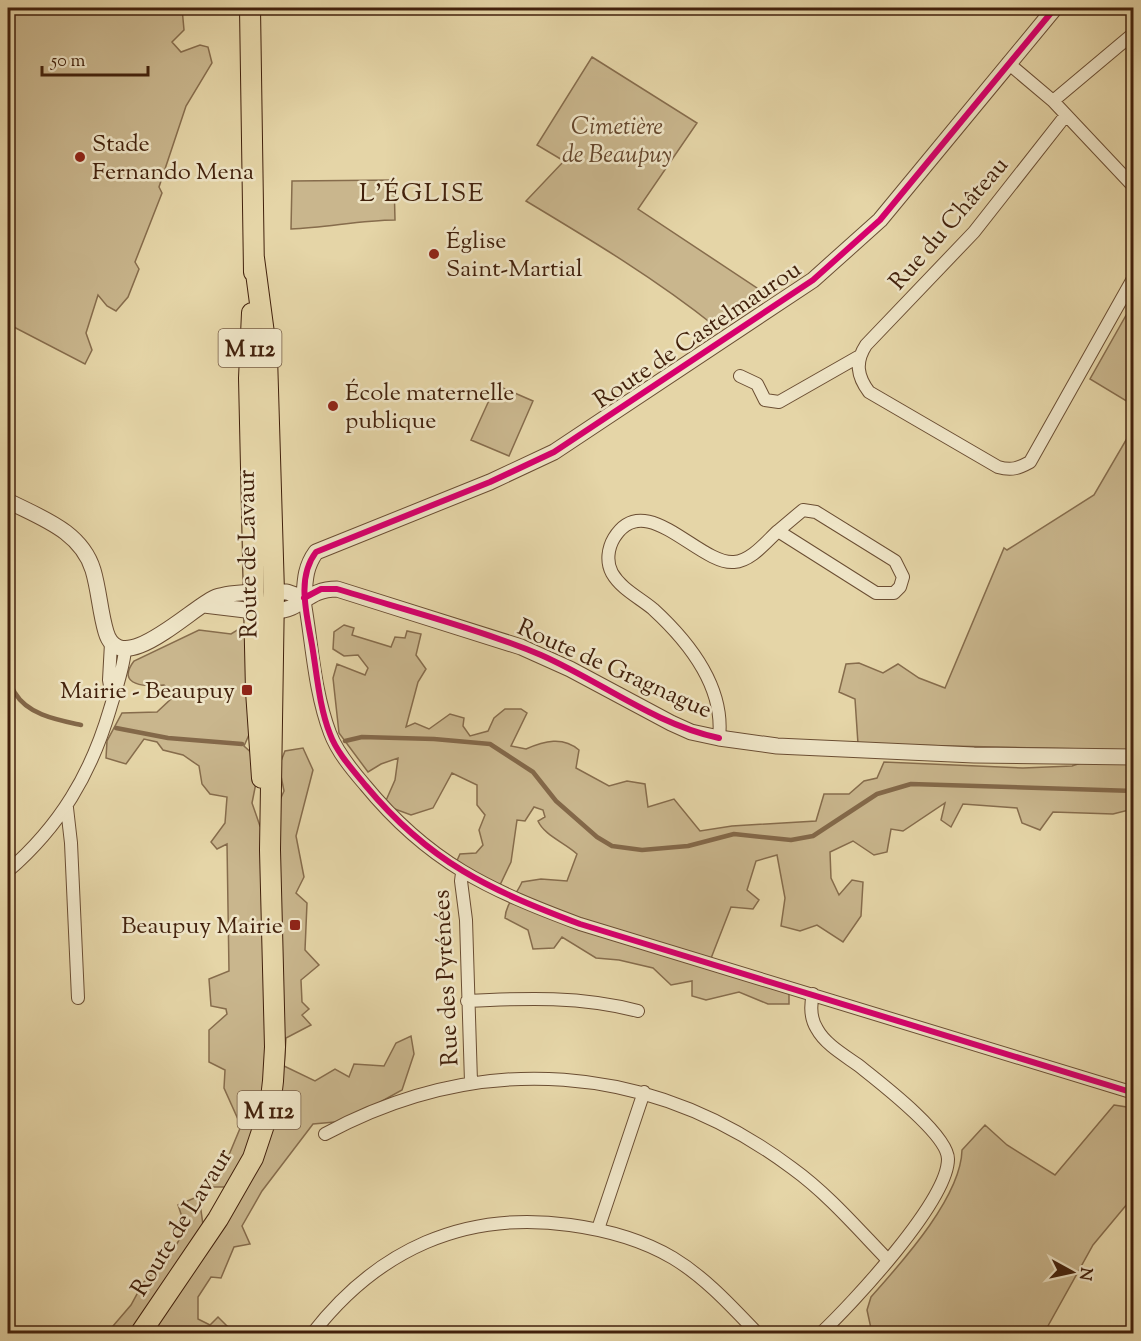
<svg xmlns="http://www.w3.org/2000/svg" width="1141" height="1341" font-family="'Sorts Mill Goudy',serif">
<style>
.green{fill:#c9b68d;stroke:#866c4c;stroke-width:1.5}
.lines{fill:none;stroke-linecap:round;stroke-linejoin:round}
.stream{stroke:#836849;stroke-width:4.5}
.minor-casing{stroke:#6b4e33;stroke-width:14}
.tertiary-casing{stroke:#6b4e33;stroke-width:17}
.primary-casing{stroke:#42210c;stroke-width:22}
.minor{stroke:#eee4c6;stroke-width:12}
.tertiary{stroke:#eee4c6;stroke-width:15}
.primary{stroke:#e5d5a7;stroke-width:20}
.cycleway-casing{stroke:#eee4c6;stroke-width:10}
.cycleway{stroke:#d6006c;stroke-width:6}
.poi-dot{fill:#8f2418;stroke:#eee4c6;stroke-width:2}
.labels{text-anchor:middle;stroke-width:5;stroke-linejoin:round;paint-order:stroke}
.shield{fill:#eee4c6;stroke:#765c44;stroke-width:1.5}
.shield-label{font-size:22px;font-weight:bold;fill:#42210c}
.park-label{font-size:24px;font-style:italic;fill:#64462c;stroke:#eee4c6}
.poi-label{font-size:24px;fill:#42210c;stroke:#eee4c6;text-anchor:start}
.street-label{font-size:24px;fill:#42210c;stroke:#eee4c6}
.neighbourhood-label{font-size:26px;letter-spacing:1.5px;fill:#42210c;stroke:#eee4c6}
</style>
<rect width="100%" height="100%" fill="#e5d5a7"/>
<filter id="stains"><feTurbulence type="fractalNoise" baseFrequency=".00333" numOctaves="4"/><feColorMatrix values="0 0 0 0 .2 0 0 0 0 .09 0 0 0 0 .02 0 0 0 .5 -.17"/></filter>
<radialGradient id="worn" r=".72"><stop offset=".6" stop-color="#630" stop-opacity="0"/><stop offset="1" stop-color="#630" stop-opacity=".3"/></radialGradient>
<path class="green" d="M8,8H182L184,30L172,42L181,52L200,45L208,47L212,63L186,106L159,187L162,193L135,262L139,269L128,297L116,311L107,306L98,295L86,333L92,350L85,364L8,324Z
M592,57L697,123L638,209L766,294L716,327C656,279 591,240 526,201L564,161L537,145Z
M394,180L395,220C360,220 326,228 291,229L292,181Z
M1133,303V405L1090,379Z
M496,385L533,401L509,456L471,440Z
M1133,428V750L858,744L855,699L839,692L846,664L859,663L883,673L898,664L919,678L945,688L1004,548L1007,550L1094,495Z
M344,625L354,628L352,635L391,647L395,637L405,638L407,631L421,634L416,655L426,669L418,682L406,727L415,723L429,729L450,714L464,718L463,726L470,736L488,731L494,718L505,709H521L527,713L511,746L526,749C544,741 563,736 579,750L576,768L609,786L627,781L645,784L648,807L674,799L700,831L732,826L816,821L824,794H849L864,781L877,778L884,762L1023,768L1072,766L1087,761L1133,764V809L1113,814L1053,812L1040,830L1022,823L1017,808L963,804L951,827L941,820L945,803L903,831L891,829L887,852L874,855L853,841L830,852L831,878L839,895L852,880L863,882L861,916L843,942L817,925L800,931L781,926L785,898L777,855L756,861L747,890L759,900L753,909L731,907L708,966L789,992V1004H768L739,992L706,1000L692,996V981L671,985L653,968L619,960L596,958L562,937L554,948L533,949L528,930L505,918C506,903 516,896 522,882L541,879L567,881L577,854C565,843 544,835 538,821L545,817L543,810L534,807L525,821L517,820L511,862L500,885L455,865L460,854L476,853L483,845L479,830L485,815L477,805V785L452,773L433,808L411,815L384,805L395,780L398,758L381,764L368,772L339,733L333,678L337,664L365,675L368,668L358,655L344,656L333,649L334,632Z
M244,626L252,728L244,746L255,756L256,783L252,803L260,826L278,828L276,809L284,791L279,766L285,751L303,748L313,770L296,836L304,877L296,893L307,903L305,950L319,965L301,980L302,1002L309,1009L302,1015L311,1025L286,1038L284,1066L315,1081L335,1069L349,1077L354,1064L384,1066L396,1043L411,1036L414,1054L402,1090L346,1121L313,1124L262,1191L242,1226L250,1244L234,1247L221,1278L211,1277L198,1297V1319L210,1325L218,1317L234,1333H107L131,1305L143,1283L168,1258L186,1229L178,1205L199,1196L204,1232L234,1199L225,1187H210L206,1179L226,1162L241,1126L224,1088L225,1070L209,1062V1030L227,1014L226,1009L211,1006L209,979L229,971L227,844L217,849L211,842L225,823L227,797L210,794L202,784L199,766L183,755L163,750L157,742L144,739L126,764L106,758L107,741L122,713L157,712L171,699L180,697L164,685C147,687 115,686 134,661L199,630L231,634Z
M1114,1105L1133,1108V1197L1093,1245L1044,1333H872L867,1310L871,1297C902,1262 961,1197 962,1150L985,1125L1007,1145L1055,1175Z"/>
<g class="lines">
<path class="stream" d="M8,666C9,674 10,686 15,693C28,715 58,720 81,725
M116,728L168,738L242,744
M345,741L362,737L434,739L490,744L533,772L556,801L597,837L612,846L642,850L688,846L734,834L791,840L813,836L877,794L911,784L1134,791"/>
<defs>
<path id="minor" d="M1008,63L1053,101L1134,187
M1053,101L1134,33
M1066,115L974,232L866,345C855,362 857,376 869,392L998,467C1012,471 1019,468 1030,462L1134,277
M740,376L757,384L765,400L779,402L858,357
M304,598C312,642 314,691 330,733C337,752 352,770 365,785C429,863 489,890 580,924L1134,1093
M111,643L109,680L112,697
M719,738C725,687 689,642 653,609C640,598 621,589 612,573C606,562 608,548 614,538C645,487 699,565 734,562C751,561 766,542 778,531L876,593H894L900,587L903,577L895,561L816,512L803,510L778,531
M67,808L71,843L78,998
M8,871C60,826 91,774 110,709C116,689 123,670 125,650
M462,873L461,881L466,920L471,1082
M813,994C810,1007 810,1018 817,1029C825,1044 844,1055 858,1065C878,1081 948,1134 948,1159C948,1201 852,1304 820,1334
M467,1001C526,998 581,996 638,1011
M325,1134C481,1050 650,1062 792,1168C828,1194 857,1228 887,1259
M598,1229L644,1092
M312,1334C377,1250 464,1210 570,1225C607,1230 641,1239 673,1258C706,1278 732,1307 758,1334"/>
<path id="tertiary" d="M8,501C41,518 81,531 93,570C99,590 100,612 106,632C120,680 190,609 214,598C225,593 242,593 254,592
M274,592H287L304,598
M304,598C305,581 305,567 316,552L490,482L554,452L813,280L880,220L1055,8
M204,605L254,611
M275,611C303,610 306,589 337,589L521,647L570,669L671,723L691,732L719,738L777,746L974,755L1134,757"/>
<path id="primary" d="M250,8L254,272
M252,313L249,378L256,691L262,778
M140,1334L218,1219L253,1158L270,1107L273,1081L275,1047L270,850L274,592L267,356L254,258"/>
</defs>
<use href="#minor" class="minor-casing"/>
<use href="#tertiary" class="tertiary-casing"/>
<use href="#primary" class="primary-casing"/>
<use href="#minor" class="minor"/>
<use href="#tertiary" class="tertiary"/>
<use href="#primary" class="primary"/>
<defs>
<path id="cycleway" d="M1055,8L880,220L813,280L554,452L490,482L316,552C296,578 307,615 312,645C317,674 319,706 330,734C337,753 353,770 366,786C430,863 490,890 580,924L1134,1093
M304,598L321,589H337C402,609 479,629 541,655C602,682 654,724 719,738"/>
</defs>
<use href="#cycleway" class="cycleway-casing"/>
<use href="#cycleway" class="cycleway"/>
</g>
<g class="poi-dot">
<circle cx="80" cy="157" r="6"/>
<circle cx="434" cy="254" r="6"/>
<circle cx="333" cy="406" r="6"/>
<rect x="241" y="684" width="12" height="12" rx="3"/>
<rect x="289" y="919" width="12" height="12" rx="3"/>
</g>
<g class="labels">
<g class="shield">
<rect x="218.5" y="329" width="63" height="38" rx="4.5"/>
<rect x="237.5" y="1091" width="63" height="38" rx="4.5"/>
</g>
<g class="shield-label">
<text x="250" y="356">M 112</text>
<text x="269" y="1118">M 112</text>
</g>
<g class="park-label">
<text x="617" y="134">Cimetière<tspan x="617" dy="28">de Beaupuy</tspan></text>
</g>
<g class="poi-label">
<text x="92" y="151">Stade<tspan x="92" dy="28">Fernando Mena</tspan></text>
<text x="446" y="248">Église<tspan x="446" dy="28">Saint-Martial</tspan></text>
<text x="345" y="400">École maternelle<tspan x="345" dy="28">publique</tspan></text>
<text x="235" y="698" text-anchor="end">Mairie - Beaupuy</text>
<text x="283" y="933" text-anchor="end">Beaupuy Mairie</text>
</g>
<g class="street-label">
<text transform="translate(948 223) rotate(-49)" y="8">Rue du Château</text>
<text transform="translate(697 334) rotate(-34)" y="8">Route de Castelmaurou</text>
<text transform="translate(247 554) rotate(-91)" y="8">Route de Lavaur</text>
<text transform="translate(615 668) rotate(24)" y="8">Route de Gragnague</text>
<text transform="translate(445 978) rotate(-93)" y="8">Rue des Pyrénées</text>
<text transform="translate(181 1222) rotate(-58)" y="8">Route de Lavaur</text>
</g>
<g class="neighbourhood-label">
<text x="422" y="201">L'ÉGLISE</text>
</g>
</g>
<rect width="1141" height="1341" fill="none" stroke="#e5d5a7" stroke-width="30"/>
<rect x="9" y="9" width="1123" height="1323" fill="none" stroke="#42210c" stroke-width="3"/>
<rect x="15" y="15" width="1111" height="1311" fill="none" stroke="#42210c" stroke-width="1.5"/>
<g transform="translate(1072 1272) rotate(98)" stroke="#eee4c6" stroke-width="4.5" paint-order="stroke">
<path d="M0-4.5L10 22L0 15L-10 22Z" fill="#42210c"/>
<text y="-9" font-size="16" font-weight="bold" text-anchor="middle" fill="#42210c">N</text>
</g>
<path d="M42 66v9h106v-9" fill="none" stroke="#42210c" stroke-width="3"/>
<text x="51" y="66" font-size="18" fill="#42210c" stroke="#eee4c6" stroke-width="4.5" paint-order="stroke">50 m</text>
<rect width="100%" height="100%" filter="url(#stains)"/>
<rect width="100%" height="100%" fill="url(#worn)"/>
</svg>
